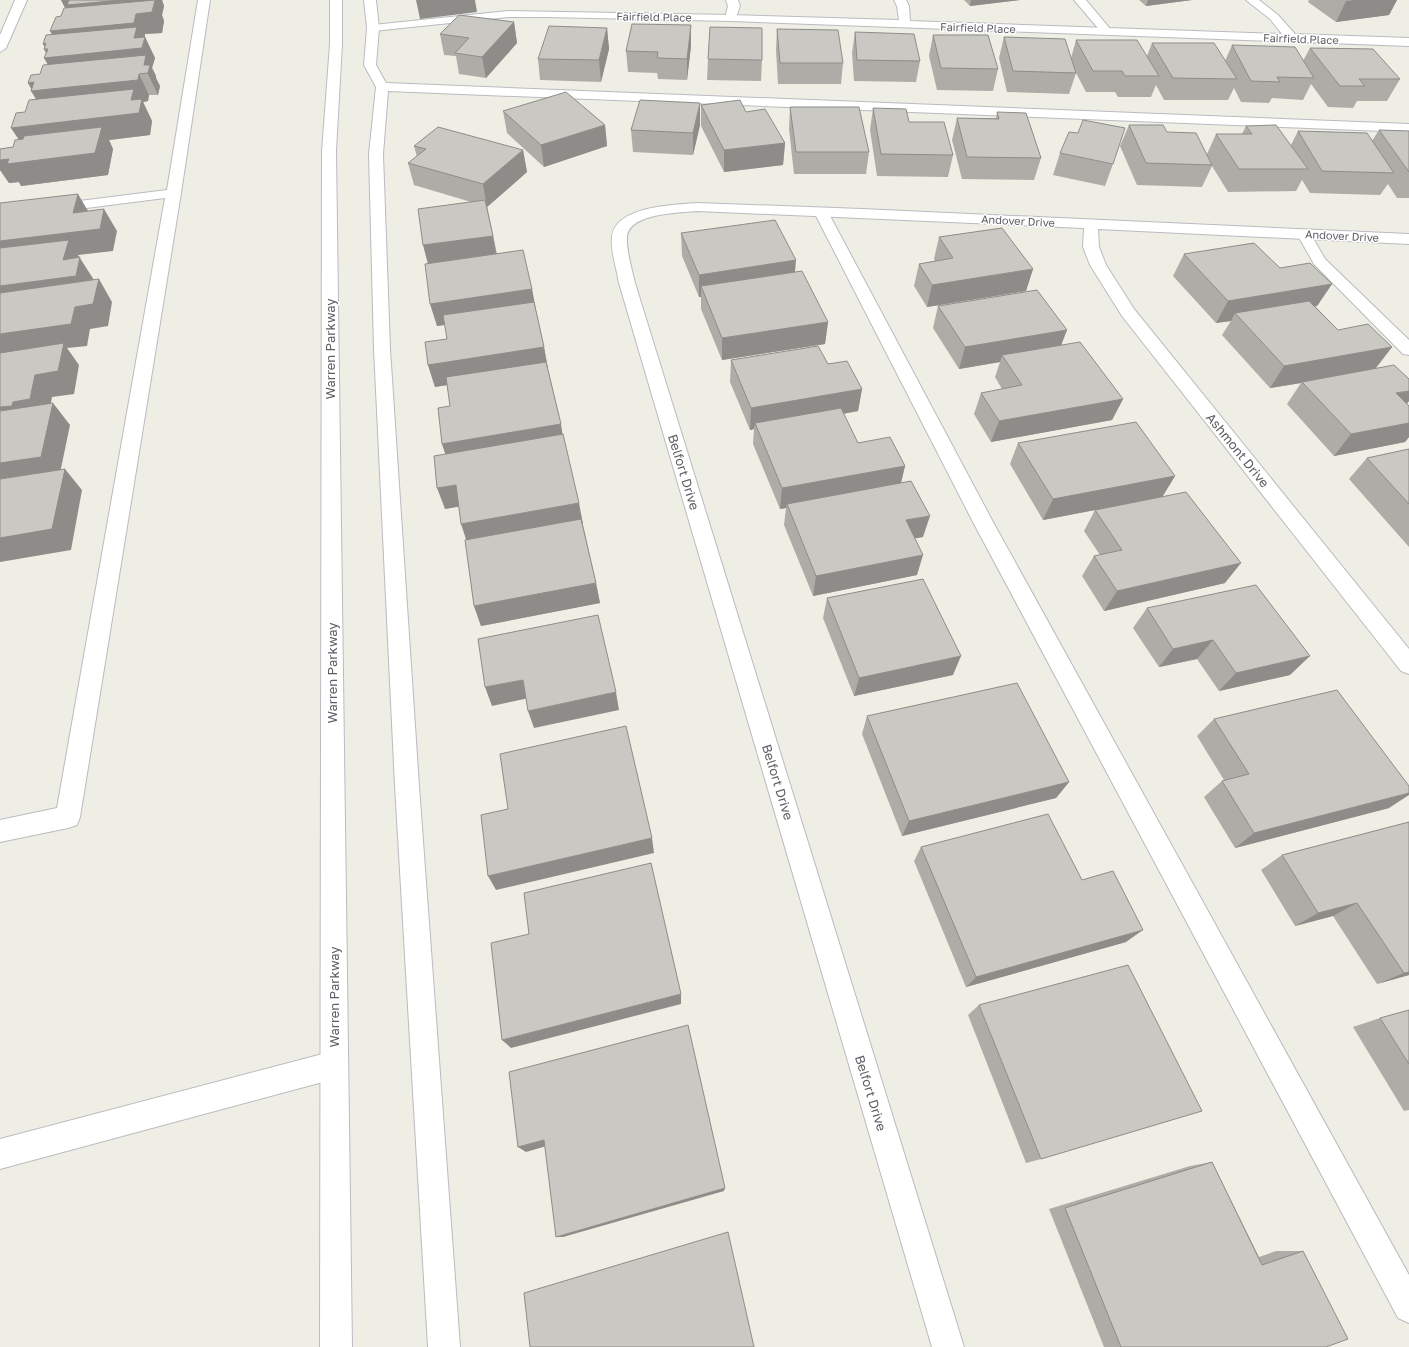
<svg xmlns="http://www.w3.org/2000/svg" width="1409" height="1347" font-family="'Golos Text',sans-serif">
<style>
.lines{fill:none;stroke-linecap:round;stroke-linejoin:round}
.lane-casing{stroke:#babbc0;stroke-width:2}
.street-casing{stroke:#babbc0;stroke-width:2}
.secondary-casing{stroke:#babcc2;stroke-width:2}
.lane{fill:#fff;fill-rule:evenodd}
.street{fill:#fff;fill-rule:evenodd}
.secondary{fill:#fff;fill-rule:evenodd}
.wall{fill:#aeaca7}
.shaded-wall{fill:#8d8c88}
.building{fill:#cac8c2;stroke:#8d8c88}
.labels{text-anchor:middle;stroke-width:3;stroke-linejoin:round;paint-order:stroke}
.far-street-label{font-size:11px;fill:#5d5f65;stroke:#fff}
.street-label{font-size:13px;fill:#5d5f65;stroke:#fff}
</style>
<rect width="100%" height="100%" fill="#eeeee5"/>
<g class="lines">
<defs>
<path id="lane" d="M198,0H210L181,193L80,817L77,825L68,828L0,842V820L57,808L165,198L0,219V211L167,190Z
M364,0H376L379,28L376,65L386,83L1409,124V132L388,91L383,154L390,349L419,786L460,1347H428L395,786L374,349L369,154L376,87L364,65L367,28Z
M726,0H738L740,6L735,20H727L725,18L728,6Z
M1074,0H1086L1111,30L1113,32L1111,34H1103Z
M821,208L826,209L828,212L993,522L1409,1275V1323L1398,1318L973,522L814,212L816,209Z
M1304,230L1309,231L1325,259L1409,340V355L1403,354L1314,264L1297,234L1299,231Z
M334,1051L344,1055L348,1065L344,1075L334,1079L0,1169V1139Z"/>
<path id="street" d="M15,0H27L6,48L0,52V35Z
M894,0H906L909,6L910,21L1282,34L1270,19L1246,0H1259L1278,15L1295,34L1409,38V46L731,21L546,17H508L373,31L367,28L373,25L508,11L731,15L899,20L897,6Z
M697,203L862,209L1409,234V244L1098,229L1099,247L1106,265L1134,309L1409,649V674L1401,671L1122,316L1090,265L1083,247L1084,228L697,211C678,213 629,213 627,237C626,249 632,270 635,283L964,1347H932L619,283C617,270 610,249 612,237C615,206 673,205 697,203Z"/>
<path id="secondary" d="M330,0H342V44L336,151L352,1347H320L322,151L330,44Z"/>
</defs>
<use href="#lane" class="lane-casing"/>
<use href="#street" class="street-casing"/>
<use href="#secondary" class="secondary-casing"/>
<use href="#lane" class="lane"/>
<use href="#street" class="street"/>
<use href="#secondary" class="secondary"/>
</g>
<path class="wall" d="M61,0H162L164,6L162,15L164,21L162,33L145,34V37L155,58L152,68L156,76V78L160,86L158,95H149L148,101L143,102L152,121L150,135L109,140L113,149L108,175L21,186L19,182L9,183L0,170V149L13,147L19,140L25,112L36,99L28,83L40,74L48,65L46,53L44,49L45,47L43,44L52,35L65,8Z
M964,0H1020L970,6Z
M1139,0H1192L1146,6Z
M1309,0H1397L1389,15L1336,22L1308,2Z
M514,22L517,43L486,78L459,74L456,56L444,55L440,34Z
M607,28L609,49L601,82L540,80L538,59Z
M777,29L843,63L841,84H778L776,50Z
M855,32L920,61L916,82L854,81L852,53Z
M933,35L998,69L993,91L937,90L929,56Z
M1004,37L1071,58L1076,40L1147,56L1152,43L1225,61L1232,45L1303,61L1310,48L1400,79L1387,101H1357L1353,108L1328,107L1311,84L1303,100L1272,98L1269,103L1241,102L1234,88L1228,100H1164L1156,85L1151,97H1118L1115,92H1086L1075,71L1076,73L1069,94L1007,92L999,58Z
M691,46L687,80L658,79L657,73L628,72L626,51Z
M708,59L762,60L761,81L707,80Z
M701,105L746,112L785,143L783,165L724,172L701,126Z
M790,107L869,152L866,174H794L789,129Z
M873,108L909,122L953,155L948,177L877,176L870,130Z
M503,111L605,125L607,146L544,167L507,133Z
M997,112L1041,158L1034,180L962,179L952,140L957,118H996Z
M700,125L693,155L633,152L631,130Z
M1129,125L1167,132L1207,154L1216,134H1242L1246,126L1291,145L1298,131L1372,141L1379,130L1409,131V198H1397L1388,184L1380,195L1310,193L1302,180L1296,191L1228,192L1212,166L1202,187L1137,185L1120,146Z
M414,146L523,150L527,172L487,207V206L497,254L532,289L536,310L544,347L548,369L596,583L600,603L481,626L474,606L466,540L459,506L445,509L446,454L442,444L450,406L447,385L435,387L428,365L447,339L445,325L437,326L428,264L471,202L414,185L408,163L417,157Z
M1060,153L1113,164L1105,186L1053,175Z
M681,233L795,272L828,322L825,344L722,360L701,309V297H699L682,256Z
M939,237L1033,269L1026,291L927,307L914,286L919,264L935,261L934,259Z
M1184,254L1280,268L1332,284L1317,306H1315L1338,330L1392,347L1376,368L1409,401L1407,403L1409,406V437L1405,442L1334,456L1287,404L1301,383L1270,388L1222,335L1231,321L1216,323L1173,276Z
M938,306L1067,330L1061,345L1123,399L1112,420L991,442L974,414L981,393L1002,389L995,377L1000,362L959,369L933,328Z
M731,360L828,364L862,389L858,411L843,414L858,443L905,466L901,483L923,537L915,538L917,575L813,596L784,525L786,508L780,509L753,444L754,429L750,430L730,382Z
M1018,443L1175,476L1163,496L1225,583L1104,611L1082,576L1094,556L1100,555L1084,531L1095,510L1122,505L1043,520L1010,464Z
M1409,449V547L1349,479L1367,458Z
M827,598L953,675L854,696L823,618Z
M1147,608L1290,675L1219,691L1197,659L1159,667L1133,628Z
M867,716L1069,782L1056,798L902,836L862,734Z
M1214,719L1389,808L1235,848L1204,797L1222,781L1224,780L1197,736Z
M1409,822V975L1377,984L1333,916L1295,926L1261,870L1282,855Z
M921,847L1082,880L1126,942L966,987L914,861Z
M979,1005L1041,1159L1026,1163L968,1015Z
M1409,1010V1110L1404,1111L1353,1027L1380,1018Z
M1212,1162L1259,1257L1276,1251H1303L1326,1347H1104L1049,1209L1190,1166Z"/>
<path class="shaded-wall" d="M61,0H162L164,6L162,15L164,21L162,33L145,34V38V37L155,58L152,68L156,76V78L160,86L158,95L146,70L56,79L44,58H49L44,49H46L43,44L46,43L62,52L50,31L70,17Z
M416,0H475L477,12L420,19Z
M971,0H1020L970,6Z
M1148,0H1192L1146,6Z
M1355,0H1397L1389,15L1336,22L1346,1Z
M514,22L517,43L486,78L482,57Z
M691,25V46L687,80V59Z
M607,28L609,49L601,82L599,60Z
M139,74L149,95L148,101L143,102L152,121L150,135L109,140L113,149L108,175L21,186L19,182L9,183L0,170V160L25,149L11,128L44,112L31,91H33L28,83Z
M700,103V125L693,155V133Z
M605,125L607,146L544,167L541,145Z
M785,143L783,165L724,172V150Z
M523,150L527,172L487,207L483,184Z
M78,194L91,216L104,209L117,231L113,251L78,255L94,280L0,310V241L73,213Z
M493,236L497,258L429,268L423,245Z
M796,260L794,283L701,286V297H699V275Z
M1033,269L1026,291L927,307L932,285Z
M99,279L112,302L108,326L90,329L87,346L67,348L79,365L74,394L52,397L48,420L0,432V334L75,307Z
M1332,284L1317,306L1240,319L1235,313L1231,321L1216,323L1228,301Z
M532,289L536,311L437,326L430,304Z
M828,322L825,344L722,360V338Z
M1067,330L1058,353L1002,355L1000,362L959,369L965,347Z
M544,347L548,369L435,387L428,365Z
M1392,347L1375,369L1302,382L1301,383L1270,388L1284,366Z
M862,389L858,411L757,429L755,423L754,429L750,430L751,408Z
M1409,391V401L1401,411L1396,393Z
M1123,399L1112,420L991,442L999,421Z
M53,403L70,425L59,478L0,487V463Z
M1409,423V437L1405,442L1334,456L1351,434Z
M561,424L564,446L449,465L442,444Z
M905,466L900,487L787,504L786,508L780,509L782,488Z
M65,469L82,490L71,550L0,562V538Z
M1175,476L1162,497L1043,520L1053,499Z
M456,485L463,506L445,509L437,488Z
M579,503L583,524L468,545L461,524Z
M930,516L923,537L900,541L906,520Z
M923,555L917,575L813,596L816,576Z
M1241,563L1225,583L1104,611L1117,591Z
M596,583L600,603L481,626L474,606Z
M1213,640L1197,659L1159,667L1173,649Z
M961,656L953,675L854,696L859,678Z
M1310,656L1290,675L1219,691L1236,673Z
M523,680L529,698L492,706L485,687Z
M616,692L619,710L534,728L528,711Z
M1069,782L1056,798L902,836L909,821Z
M1409,793V795L1389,808L1235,848L1254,833Z
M652,838L654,853L496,890L488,876Z
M1357,903L1333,916L1295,926L1318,913Z
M1143,930L1126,942L966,987L976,977Z
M1409,972V975L1377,984L1404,973Z
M681,994V1004L511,1048L502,1040Z
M544,1140L550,1145L526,1152L518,1147Z
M725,1188L724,1191L563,1237H556Z"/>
<path class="building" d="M69,0H122L67,5Z
M155,0L152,12L136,14L134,23L50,31L56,17L61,16L64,8Z
M459,15L514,22L482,57L455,53L469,38L440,34Z
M632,24L691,25L687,59L657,58L658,52L626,51Z
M549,26L607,28L599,60L538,59Z
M137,27L134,38L145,37L142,48L44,58L48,49H44L46,43L43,44L46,35Z
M710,27L762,28V60L708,59Z
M777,29L838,30L843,63H780Z
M855,32L914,34L920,61L857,60Z
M933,35H988L998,69L941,68Z
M1004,37L1065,39L1076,73L1013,71Z
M1076,40H1137L1159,76H1125L1122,71H1093Z
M1152,43H1214L1237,79L1173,78Z
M1232,45L1295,47L1314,78L1277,77L1280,82L1251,81Z
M1310,48L1373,49L1400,79H1359L1365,86H1340Z
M146,55L144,65H150L148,73L139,74L138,80L31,91L34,82L28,83L31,75L40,74L43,65Z
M134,89L131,100L142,99L139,113L11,128L16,113L25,112L29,100Z
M566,92L605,125L541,145L503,111Z
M640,100L700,103L693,133L631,130Z
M740,100L746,112L765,109L785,143L724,150L701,105Z
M790,107H859L869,152H796Z
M873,108L906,109L909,122H944L953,155L881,154Z
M997,112L1026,113L1041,158L967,157L957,118L999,119Z
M1083,120L1125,128L1113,164L1060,153L1069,132L1078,133Z
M1129,125H1163L1167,132L1196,133L1212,165L1146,163Z
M1276,125L1308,169H1239L1216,134H1252L1246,126Z
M102,127L95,153L7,164L9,159L0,160V149L13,147L15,140L23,139L24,136Z
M438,127L523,150L483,184L408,163L426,149L414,146Z
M1379,130L1409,131V172Z
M1298,131L1367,133L1394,173L1322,171Z
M78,194L73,213L104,209L100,229L0,241V203Z
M485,200L493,236L423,245L418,209Z
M775,220L796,260L699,275L681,233Z
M1002,228L1033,269L932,285L919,264L953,258L939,237Z
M69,240L63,260L80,257L76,276L0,286V248Z
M1254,243L1280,268L1310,263L1332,284L1228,301L1184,254Z
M523,250L532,289L430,304L425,264Z
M802,271L828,322L722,338L701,286Z
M99,279L93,304L75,307L71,324L0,334V293Z
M1037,290L1067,330L965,347L938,306Z
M1309,301L1338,330L1368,324L1392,347L1284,366L1235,313Z
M534,302L544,347L428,365L425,342L447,339L443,315Z
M1080,342L1123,399L999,421L981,393L1022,385L1002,355Z
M64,343L58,371L35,375L30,399L13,402L12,406L0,407V353Z
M818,346L828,364L847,361L862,389L751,408L731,360Z
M546,362L561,424L442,444L438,408L450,406L446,377Z
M1394,365L1409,379V391L1396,393L1409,406V423L1351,434L1302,382Z
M53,403L41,457L0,463V411Z
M841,408L858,443L890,437L905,466L782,488L755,423Z
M1136,422L1175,476L1053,499L1018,443Z
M563,434L579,503L461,524L456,485L437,488L434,456Z
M1409,449V504L1367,458Z
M65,469L52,529L0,538V479Z
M911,481L930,516L906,520L923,555L816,576L787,504Z
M1186,492L1241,563L1117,591L1094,556L1122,550L1095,510Z
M581,519L596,583L474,606L465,540Z
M923,579L961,656L859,678L827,598Z
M1256,585L1310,656L1236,673L1213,640L1173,649L1147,608Z
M598,615L616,692L528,711L523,680L485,687L478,639Z
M1017,683L1069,782L909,821L867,716Z
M1337,690L1409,786V793L1254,833L1222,781L1249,774L1214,719Z
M626,726L652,838L488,876L481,815L508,809L500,754Z
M1048,814L1082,880L1113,871L1143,930L976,977L921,847Z
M1409,822V972L1404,973L1357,903L1318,913L1282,855Z
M651,863L681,994L502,1040L491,943L529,934L524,893Z
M1128,965L1202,1111L1041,1159L979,1005Z
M1409,1010V1064L1380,1018Z
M688,1025L725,1188L556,1237L544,1140L518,1147L509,1072Z
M1212,1162L1262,1265L1303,1251L1348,1339L1326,1347H1121L1065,1208Z
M728,1232L754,1347H530L524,1293Z"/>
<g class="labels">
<g class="far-street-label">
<text transform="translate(654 17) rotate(1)" y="4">Fairfield Place</text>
<text transform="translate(978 28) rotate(2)" y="4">Fairfield Place</text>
<text transform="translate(1301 39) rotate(2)" y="4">Fairfield Place</text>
<text transform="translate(1018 221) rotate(3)" y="4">Andover Drive</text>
<text transform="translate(1342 236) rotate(3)" y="4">Andover Drive</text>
</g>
<g class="street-label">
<text transform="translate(330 349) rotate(-90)" y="5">Warren Parkway</text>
<text transform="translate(1238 450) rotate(51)" y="5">Ashmont Drive</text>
<text transform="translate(684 472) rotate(73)" y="5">Belfort Drive</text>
<text transform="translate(332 673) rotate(-90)" y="5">Warren Parkway</text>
<text transform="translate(778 782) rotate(73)" y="5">Belfort Drive</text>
<text transform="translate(334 997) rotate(-90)" y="5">Warren Parkway</text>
<text transform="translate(871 1093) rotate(73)" y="5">Belfort Drive</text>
</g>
</g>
</svg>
